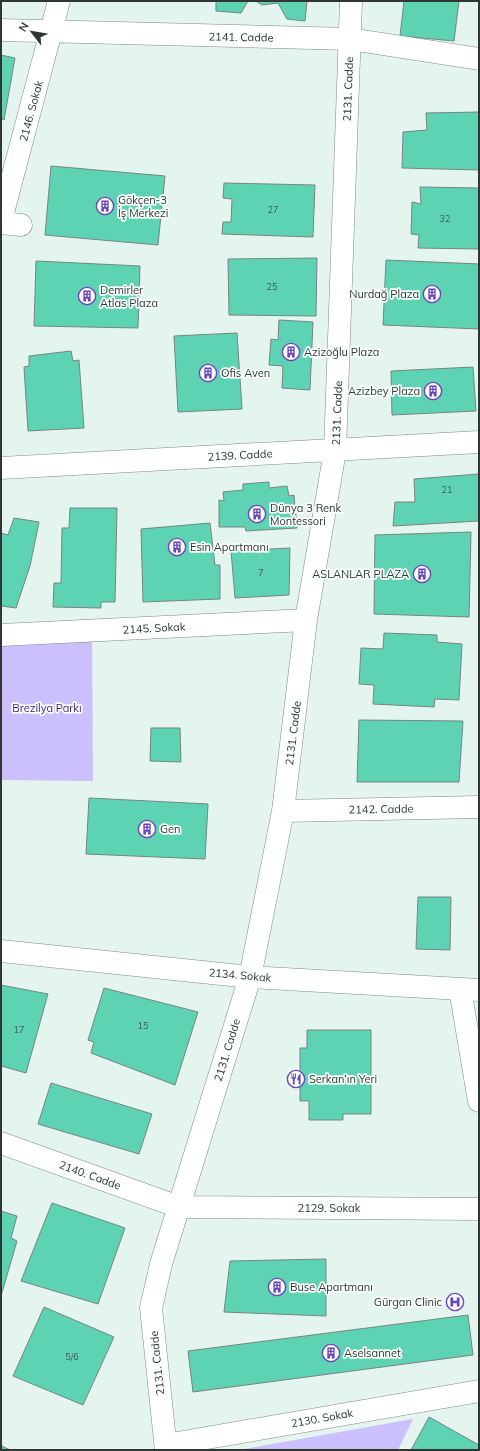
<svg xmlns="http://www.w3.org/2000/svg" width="480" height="1451" font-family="Mulish,sans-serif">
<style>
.green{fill:#ccbffe}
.building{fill:#5dd3b3;stroke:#768580}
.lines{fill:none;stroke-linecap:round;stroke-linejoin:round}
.minor-casing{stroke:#7d8c87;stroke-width:23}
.minor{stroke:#fff;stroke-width:22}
.labels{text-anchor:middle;stroke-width:3.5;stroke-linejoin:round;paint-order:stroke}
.number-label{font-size:9px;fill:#3b5d54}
.street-label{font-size:11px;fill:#303634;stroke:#f8fffc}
.poi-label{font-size:11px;fill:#303634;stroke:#f8fffc;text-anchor:start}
.park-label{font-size:11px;fill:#401e7a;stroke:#f8fffc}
</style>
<rect width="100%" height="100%" fill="#e4f4ee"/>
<path class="green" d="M92,631L93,781L1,780V635Z
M413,1419L398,1450H239Z"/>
<path class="building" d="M216,1H307L305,21L287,19L278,3L262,5L256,1H248L241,13L216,11Z
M404,1H459L454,41L400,36Z
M1,55L15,58L4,120L1,119Z
M479,112V170L402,168L403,132L427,130L426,113Z
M51,166L165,176L158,245L45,235Z
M224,183L315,185L313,237L222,234L223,222H231L232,199L223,198Z
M420,187L479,188V249L418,248L419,235L411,234L412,202L421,204Z
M317,258L316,316L229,315L228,259Z
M386,260L479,264V329L383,325Z
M36,261L140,266L138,328L34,326Z
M279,320L313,322L310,390L282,388L283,366L269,365L271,339L278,340Z
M237,333L242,409L178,412L174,336Z
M71,351L73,361L79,360L84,428L28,431L24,367L29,366V356Z
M473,367L476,411L392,415L391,371Z
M479,474V521L393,526L395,502H415L414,479Z
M269,482V488L287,486L289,496L294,495L297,528L246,531L245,527H219V500L224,501L223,492L243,490V484Z
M70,508H117L115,602H101V608L53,607L54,583H61L62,528H69Z
M14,518L39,522L30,566L16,608L1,606V533L8,535Z
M210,523L215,565H220V599L143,602L141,529Z
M471,532L469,617L374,614L375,535Z
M290,548L289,595L235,598L231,551Z
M384,633L437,635V642L462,644L459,700L435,699L434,707L373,704L374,685L359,684L361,648L383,649Z
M359,720L463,721L459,782H357Z
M151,728H180L181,762L150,761Z
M89,798L208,804L205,859L86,854Z
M418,897H451L450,950L416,949Z
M1,985L48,994L26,1073L1,1066Z
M104,988L198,1012L175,1085L91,1053L94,1042L88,1040Z
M307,1030H371V1114H343V1120H309V1101H300V1048H307Z
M51,1083L152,1114L139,1154L38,1124Z
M52,1203L125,1228L98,1304L21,1281Z
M1,1211L17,1216L11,1238L17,1241L1,1296Z
M326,1259V1316L224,1312L230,1261Z
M44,1307L114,1337L83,1405L13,1376Z
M468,1315L473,1355L193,1392L188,1351Z
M429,1417L479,1445V1450H411Z
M2,1446L10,1450H1Z"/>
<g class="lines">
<defs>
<path id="minor" d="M1,30L350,39L479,59
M1,220L59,1
M1,223L21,225
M1,468L479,442
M1,635L306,620
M283,811L479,807
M1,951L250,977L479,990
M460,989L479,1101
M1,1143L179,1207L479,1209
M166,1445L479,1391
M166,1450L151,1308L161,1264L250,977L283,811L306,620L335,451L351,1"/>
</defs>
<use href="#minor" class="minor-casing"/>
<use href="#minor" class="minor"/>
</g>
<defs>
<symbol id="building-ring" viewBox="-11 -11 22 22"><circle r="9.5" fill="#f8fffc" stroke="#6c44bd" stroke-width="1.5"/><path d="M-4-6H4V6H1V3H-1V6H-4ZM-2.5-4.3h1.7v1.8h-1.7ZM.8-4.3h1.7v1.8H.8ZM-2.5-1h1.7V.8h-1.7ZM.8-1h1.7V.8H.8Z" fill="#6c44bd"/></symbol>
<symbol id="restaurant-ring" viewBox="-11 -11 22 22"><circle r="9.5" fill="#f8fffc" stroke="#6c44bd" stroke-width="1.5"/><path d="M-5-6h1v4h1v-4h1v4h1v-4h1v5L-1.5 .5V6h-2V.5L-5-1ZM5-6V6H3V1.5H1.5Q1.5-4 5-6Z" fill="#6c44bd"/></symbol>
<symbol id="hospital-ring" viewBox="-11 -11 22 22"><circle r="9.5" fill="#f8fffc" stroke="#6c44bd" stroke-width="1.5"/><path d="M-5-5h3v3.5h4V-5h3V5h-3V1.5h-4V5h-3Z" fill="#6c44bd"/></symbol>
</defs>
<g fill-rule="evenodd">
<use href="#building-ring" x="95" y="196" width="20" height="20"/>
<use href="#building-ring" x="422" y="284" width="20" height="20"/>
<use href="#building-ring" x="77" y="286" width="20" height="20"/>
<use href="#building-ring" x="281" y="342" width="20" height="20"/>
<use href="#building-ring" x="198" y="363" width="20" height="20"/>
<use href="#building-ring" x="423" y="381" width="20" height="20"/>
<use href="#building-ring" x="247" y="504" width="20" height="20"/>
<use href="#building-ring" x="167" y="537" width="20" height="20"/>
<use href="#building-ring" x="412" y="564" width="20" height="20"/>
<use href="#building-ring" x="137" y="819" width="20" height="20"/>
<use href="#restaurant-ring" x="286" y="1069" width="20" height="20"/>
<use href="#building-ring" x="267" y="1277" width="20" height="20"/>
<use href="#hospital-ring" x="445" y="1292" width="20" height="20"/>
<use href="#building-ring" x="321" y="1343" width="20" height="20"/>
</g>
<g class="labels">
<g class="number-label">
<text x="273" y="213">27</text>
<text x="445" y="222">32</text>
<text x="272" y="290">25</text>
<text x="447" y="493">21</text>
<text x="261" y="576">7</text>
<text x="143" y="1029">15</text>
<text x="19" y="1033">17</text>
<text x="72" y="1360">5/6</text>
</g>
<g class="street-label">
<text transform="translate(241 37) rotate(1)" y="4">2141. Cadde</text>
<text transform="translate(348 89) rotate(-88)" y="4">2131. Cadde</text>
<text transform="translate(31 111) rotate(-75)" y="4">2146. Sokak</text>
<text transform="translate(337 413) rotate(-88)" y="4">2131. Cadde</text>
<text transform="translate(240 455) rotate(-3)" y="4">2139. Cadde</text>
<text transform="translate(154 628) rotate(-3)" y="4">2145. Sokak</text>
<text transform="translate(293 733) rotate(-83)" y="4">2131. Cadde</text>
<text transform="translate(381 809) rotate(-1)" y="4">2142. Cadde</text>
<text transform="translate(240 975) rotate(5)" y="4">2134. Sokak</text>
<text transform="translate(227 1050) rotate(-73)" y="4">2131. Cadde</text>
<text transform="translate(90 1175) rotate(20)" y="4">2140. Cadde</text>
<text x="329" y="1212">2129. Sokak</text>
<text transform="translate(157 1363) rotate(-96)" y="4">2131. Cadde</text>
<text transform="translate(322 1418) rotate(-10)" y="4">2130. Sokak</text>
</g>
<g class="poi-label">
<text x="118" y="204">Gökçen-3<tspan x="118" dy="13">İş Merkezi</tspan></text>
<text x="100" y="294">Demirler<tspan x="100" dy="13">Atlas Plaza</tspan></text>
<text x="419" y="298" text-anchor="end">Nurdağ Plaza</text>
<text x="304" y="356">Azizoğlu Plaza</text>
<text x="221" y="377">Ofis Aven</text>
<text x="420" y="395" text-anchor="end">Azizbey Plaza</text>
<text x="270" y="512">Dünya 3 Renk<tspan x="270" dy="13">Montessori</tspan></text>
<text x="190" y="551">Esin Apartmanı</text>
<text x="409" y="578" text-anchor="end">ASLANLAR PLAZA</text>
<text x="160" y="833">Gen</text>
<text x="309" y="1083">Serkan’ın Yeri</text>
<text x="290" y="1291">Buse Apartmanı</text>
<text x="442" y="1306" text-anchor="end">Gürgan Clinic</text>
<text x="344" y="1357">Aselsannet</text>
</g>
<g class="park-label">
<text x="47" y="712">Brezilya Parkı</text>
</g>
</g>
<rect width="480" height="1451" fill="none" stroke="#303634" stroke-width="4"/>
<g transform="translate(32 32) rotate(301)" stroke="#f8fffc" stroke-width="3" paint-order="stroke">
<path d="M0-3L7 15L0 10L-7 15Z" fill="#303634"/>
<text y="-6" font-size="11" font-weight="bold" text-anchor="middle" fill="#303634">N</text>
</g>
</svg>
